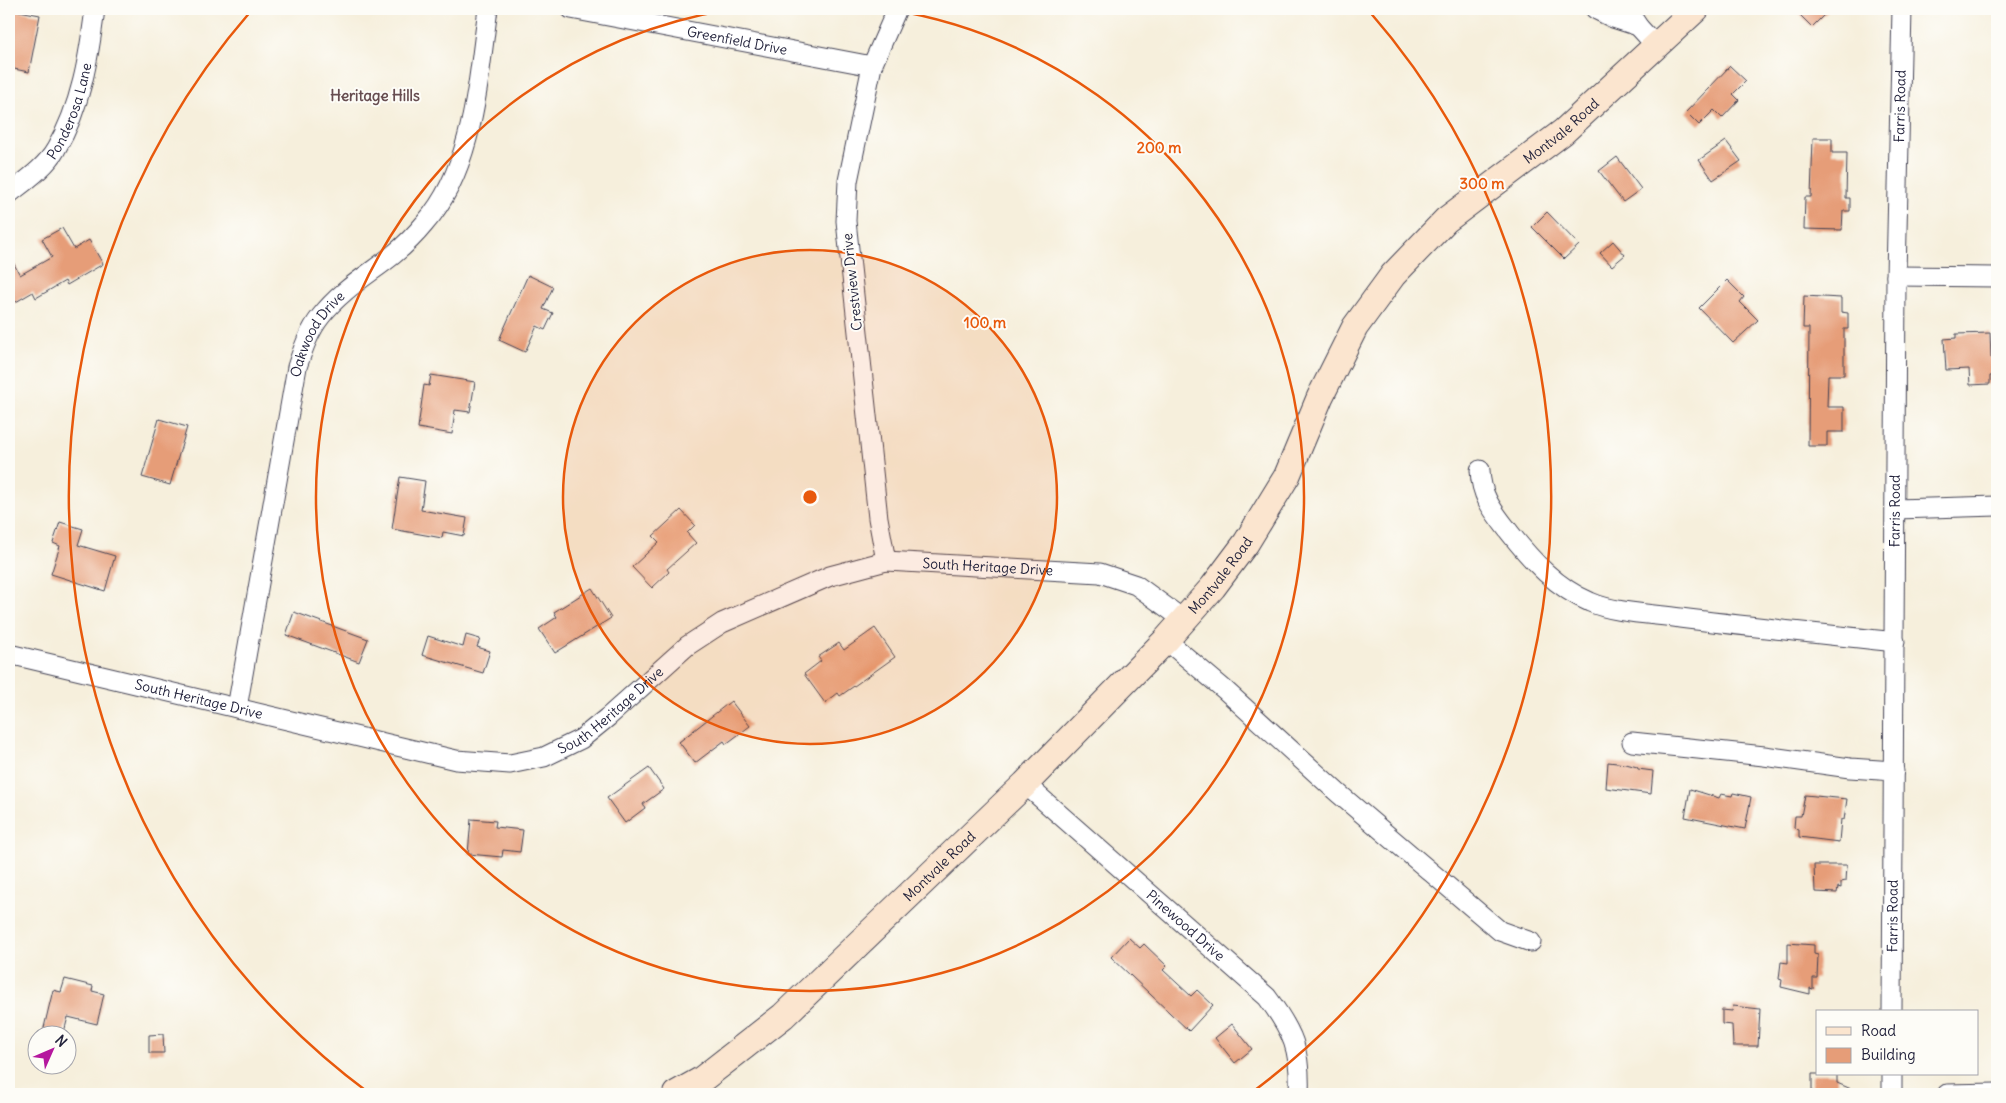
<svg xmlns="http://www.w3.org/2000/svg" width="2006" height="1103" viewBox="0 0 2006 1103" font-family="Delius,sans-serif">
  <rect width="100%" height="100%" fill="#fdfcf7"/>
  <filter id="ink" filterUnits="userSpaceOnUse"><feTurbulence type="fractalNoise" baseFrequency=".02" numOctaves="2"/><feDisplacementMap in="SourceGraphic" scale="10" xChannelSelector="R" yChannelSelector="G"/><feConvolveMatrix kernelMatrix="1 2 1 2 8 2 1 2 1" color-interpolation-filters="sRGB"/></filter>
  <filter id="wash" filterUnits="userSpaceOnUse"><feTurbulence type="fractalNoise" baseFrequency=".0096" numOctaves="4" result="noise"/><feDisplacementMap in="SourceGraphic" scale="20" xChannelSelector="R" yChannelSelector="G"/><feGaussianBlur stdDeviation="1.12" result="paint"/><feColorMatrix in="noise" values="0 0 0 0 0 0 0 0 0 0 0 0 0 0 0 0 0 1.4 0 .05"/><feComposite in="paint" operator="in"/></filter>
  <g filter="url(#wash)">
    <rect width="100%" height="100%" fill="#f6efdc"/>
    <g id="blocks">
      <g fill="#e69d78">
        <path d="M1794,9H1830L1812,27Z"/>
        <path d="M14,10L40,15L29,72L9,68V38Z"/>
        <path d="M1730,66L1746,81L1733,94L1739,100L1722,118L1714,110L1699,125L1686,112Z"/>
        <path d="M1813,138H1832V153H1847L1846,198H1850V211H1843L1842,230L1804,229L1805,197H1811Z"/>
        <path d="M1726,141L1741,161L1713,180L1699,160Z"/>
        <path d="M1617,157L1641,189L1623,202L1599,171Z"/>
        <path d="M1547,212L1579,245L1564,259L1532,227Z"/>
        <path d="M62,228L74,249L89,240L103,264L67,285L65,281L36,298L33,292L9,306V255L20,275L52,257L42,239Z"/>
        <path d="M1613,241L1625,255L1612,266L1600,253Z"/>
        <path d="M528,275L553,287L543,309L553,313L545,330L537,326L525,352L499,340Z"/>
        <path d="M1727,280L1744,297L1740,302L1758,320L1733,343L1699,308Z"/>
        <path d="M1804,296L1841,298V312L1848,313V329H1844V375H1828L1827,407H1844V432H1827V446H1808L1809,328H1803Z"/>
        <path d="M1990,333L1991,358H1997V375L1990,376V384L1970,385L1969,369L1946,370L1944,339L1956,338V334Z"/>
        <path d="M431,375L475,382L470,412L455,410L452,434L418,428L424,385L429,386Z"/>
        <path d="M159,419L187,427L170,485L142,477Z"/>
        <path d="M400,477L425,481L421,510L467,518L464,536L443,532L442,538L392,529Z"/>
        <path d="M681,510L695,525L687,533L696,543L667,569L669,572L652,588L632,567L659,542L653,536Z"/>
        <path d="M60,522L83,529L78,545L115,556L105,591L51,574L60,546L53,543Z"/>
        <path d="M592,588L611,618L555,653L539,629L557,617L554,612Z"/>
        <path d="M294,612L368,639L359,662L286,635Z"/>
        <path d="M875,628L895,657L840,696L838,693L825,703L804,674L821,661L818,657L839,643L844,650Z"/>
        <path d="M466,635L480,639L477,647L490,651L483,673L422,655L428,636L463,647Z"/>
        <path d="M731,701L750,726L726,744L724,741L695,763L679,742Z"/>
        <path d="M1608,762L1626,764L1637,767L1638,769L1653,771L1651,794L1606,788Z"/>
        <path d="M649,768L664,789L643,804L645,808L625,823L607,798Z"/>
        <path d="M1690,789L1719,798L1721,794L1732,796L1733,793L1751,797L1745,829L1685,817Z"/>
        <path d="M1805,795L1847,799L1844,820L1841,819L1839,842L1799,837V830L1794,828L1795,816H1801Z"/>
        <path d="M471,819L496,821L495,827L523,830L520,852L503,850L502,857L468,854Z"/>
        <path d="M1814,865H1847L1846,881L1841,882V888L1838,887L1837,893L1815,892Z"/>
        <path d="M1129,938L1140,948L1144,944L1167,966L1163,970L1191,996L1197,990L1213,1005L1189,1031L1111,957Z"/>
        <path d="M1788,943L1814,945V954L1818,955L1817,978H1813V989L1810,988V994L1781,987L1782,980L1779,979L1781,962L1788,963Z"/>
        <path d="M65,979L93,986L92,991L104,994L97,1024L68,1017L63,1036H42L53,990L61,992Z"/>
        <path d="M1733,1006L1760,1009L1758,1046H1733L1732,1025L1722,1024V1010L1732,1011Z"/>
        <path d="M1232,1024L1252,1049L1235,1063L1215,1038Z"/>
        <path d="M163,1034L164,1053H149V1035Z"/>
        <path d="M1812,1074H1837V1083L1863,1094H1812Z"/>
      </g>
    </g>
  </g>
  <g filter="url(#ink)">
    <use href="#blocks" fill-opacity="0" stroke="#424153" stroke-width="1"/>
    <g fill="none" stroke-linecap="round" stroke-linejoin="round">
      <g stroke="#424153" stroke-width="21">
        <g id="minor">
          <path id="s1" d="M571,9L872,66"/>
          <path d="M1595,9L1613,18L1638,26"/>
          <path d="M1627,9L1638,26L1657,47"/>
          <path id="s2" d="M9,194C24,182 47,166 56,149C81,107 89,56 95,9"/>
          <path d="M1896,276L1997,277"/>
          <path d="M1480,470C1481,498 1494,512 1510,533C1532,561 1557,588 1590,602C1614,613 1653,614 1680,618C1751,627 1823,634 1895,642"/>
          <path d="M1896,509L1997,506"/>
          <path d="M886,561L878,518L846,221L848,181L872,66L897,9"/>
          <path d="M1166,640L1225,690L1338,793L1500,931L1531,942"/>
          <path id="s3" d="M9,654L456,760L510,764L544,757L581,739L608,717L687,646L722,623L830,576L886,561L1100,573L1136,585L1184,620"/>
          <path id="s4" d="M237,708L297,367C303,349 309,331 321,316C341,290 368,275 393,255C404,246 416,234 425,223C474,168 478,79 488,9"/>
          <path d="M1632,742L1764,756L1850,768L1894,771"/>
          <path id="s5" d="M1025,784L1267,997C1293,1032 1301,1050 1299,1094"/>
          <path id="s6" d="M1892,1012L1896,276L1902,9"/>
          <path d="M1892,1094V1074"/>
          <path d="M1947,1094L1997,1093"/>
        </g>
      </g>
      <g stroke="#424153" stroke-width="28">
        <g id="secondary">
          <path id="s7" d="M676,1094L701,1080L783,1016L1025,784L1166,640L1213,587L1246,543L1287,476L1320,397L1355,327L1393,275L1446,220L1563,132L1696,9"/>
        </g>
      </g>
      <use href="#minor" stroke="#fff" stroke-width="19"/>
      <use href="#secondary" stroke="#fbe5cf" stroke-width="26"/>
    </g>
  </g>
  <circle cx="810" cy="497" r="247" fill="#e8590c" fill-opacity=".12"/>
  <g fill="none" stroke="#e8590c" stroke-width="2.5">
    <circle cx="810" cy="497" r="247"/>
    <path d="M887 9A494 494 0 1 1 733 9"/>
    <path d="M369 1093A741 741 0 0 1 251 11M1369 11A741 741 0 0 1 1251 1093"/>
  </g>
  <g text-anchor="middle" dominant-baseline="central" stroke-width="4" stroke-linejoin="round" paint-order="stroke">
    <g font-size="14" fill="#22223b" stroke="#fdfcf7">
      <text stroke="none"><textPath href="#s1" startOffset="169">Greenfield Drive</textPath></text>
      <text stroke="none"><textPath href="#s6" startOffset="906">Farris Road</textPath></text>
      <text stroke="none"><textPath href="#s2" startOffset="106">Ponderosa Lane</textPath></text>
      <text stroke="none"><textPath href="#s7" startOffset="1324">Montvale Road</textPath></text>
      <text transform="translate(852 282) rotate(-96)">Crestview Drive</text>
      <text stroke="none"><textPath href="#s4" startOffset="385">Oakwood Drive</textPath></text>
      <text stroke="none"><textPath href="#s6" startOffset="501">Farris Road</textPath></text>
      <text stroke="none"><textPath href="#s3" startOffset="1050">South Heritage Drive</textPath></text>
      <text stroke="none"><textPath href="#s7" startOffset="754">Montvale Road</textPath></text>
      <text stroke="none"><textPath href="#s3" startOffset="195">South Heritage Drive</textPath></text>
      <text stroke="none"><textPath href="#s3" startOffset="630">South Heritage Drive</textPath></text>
      <text stroke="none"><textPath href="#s7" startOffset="349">Montvale Road</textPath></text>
      <text stroke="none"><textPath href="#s6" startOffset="96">Farris Road</textPath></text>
      <text stroke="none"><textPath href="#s5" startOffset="214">Pinewood Drive</textPath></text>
    </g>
    <g font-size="15" font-weight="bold" fill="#674d50" stroke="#fdfcf7">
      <text x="375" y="95">Heritage Hills</text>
    </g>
  </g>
  <circle cx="810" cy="497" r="8" fill="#e8590c" stroke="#fdfcf7" stroke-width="2.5"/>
  <g font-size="15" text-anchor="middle" font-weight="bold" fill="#e8590c" stroke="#fdfcf7" stroke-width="4" stroke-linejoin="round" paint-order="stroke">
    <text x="1159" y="153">200 m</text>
    <text x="1482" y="189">300 m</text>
    <text x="985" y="328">100 m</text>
  </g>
  <rect width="2006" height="1103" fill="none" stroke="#fdfcf7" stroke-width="30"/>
  <rect x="1816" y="1010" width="162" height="65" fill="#fdfcf7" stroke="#a5a5ac"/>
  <rect x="1826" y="1027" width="25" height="8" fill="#fbe5cf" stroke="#a5a5ac"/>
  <text x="1861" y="1036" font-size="15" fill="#22223b">Road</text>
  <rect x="1826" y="1048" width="25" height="15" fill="#e69d78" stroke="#a5a5ac"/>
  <text x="1861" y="1060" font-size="15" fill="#22223b">Building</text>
  <g transform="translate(52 1050) rotate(45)"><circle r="24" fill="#fdfcf7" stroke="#a5a5ac"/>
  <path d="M0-4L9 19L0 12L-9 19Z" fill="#b5179e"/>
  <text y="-8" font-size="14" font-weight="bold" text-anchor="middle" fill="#22223b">N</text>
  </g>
</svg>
